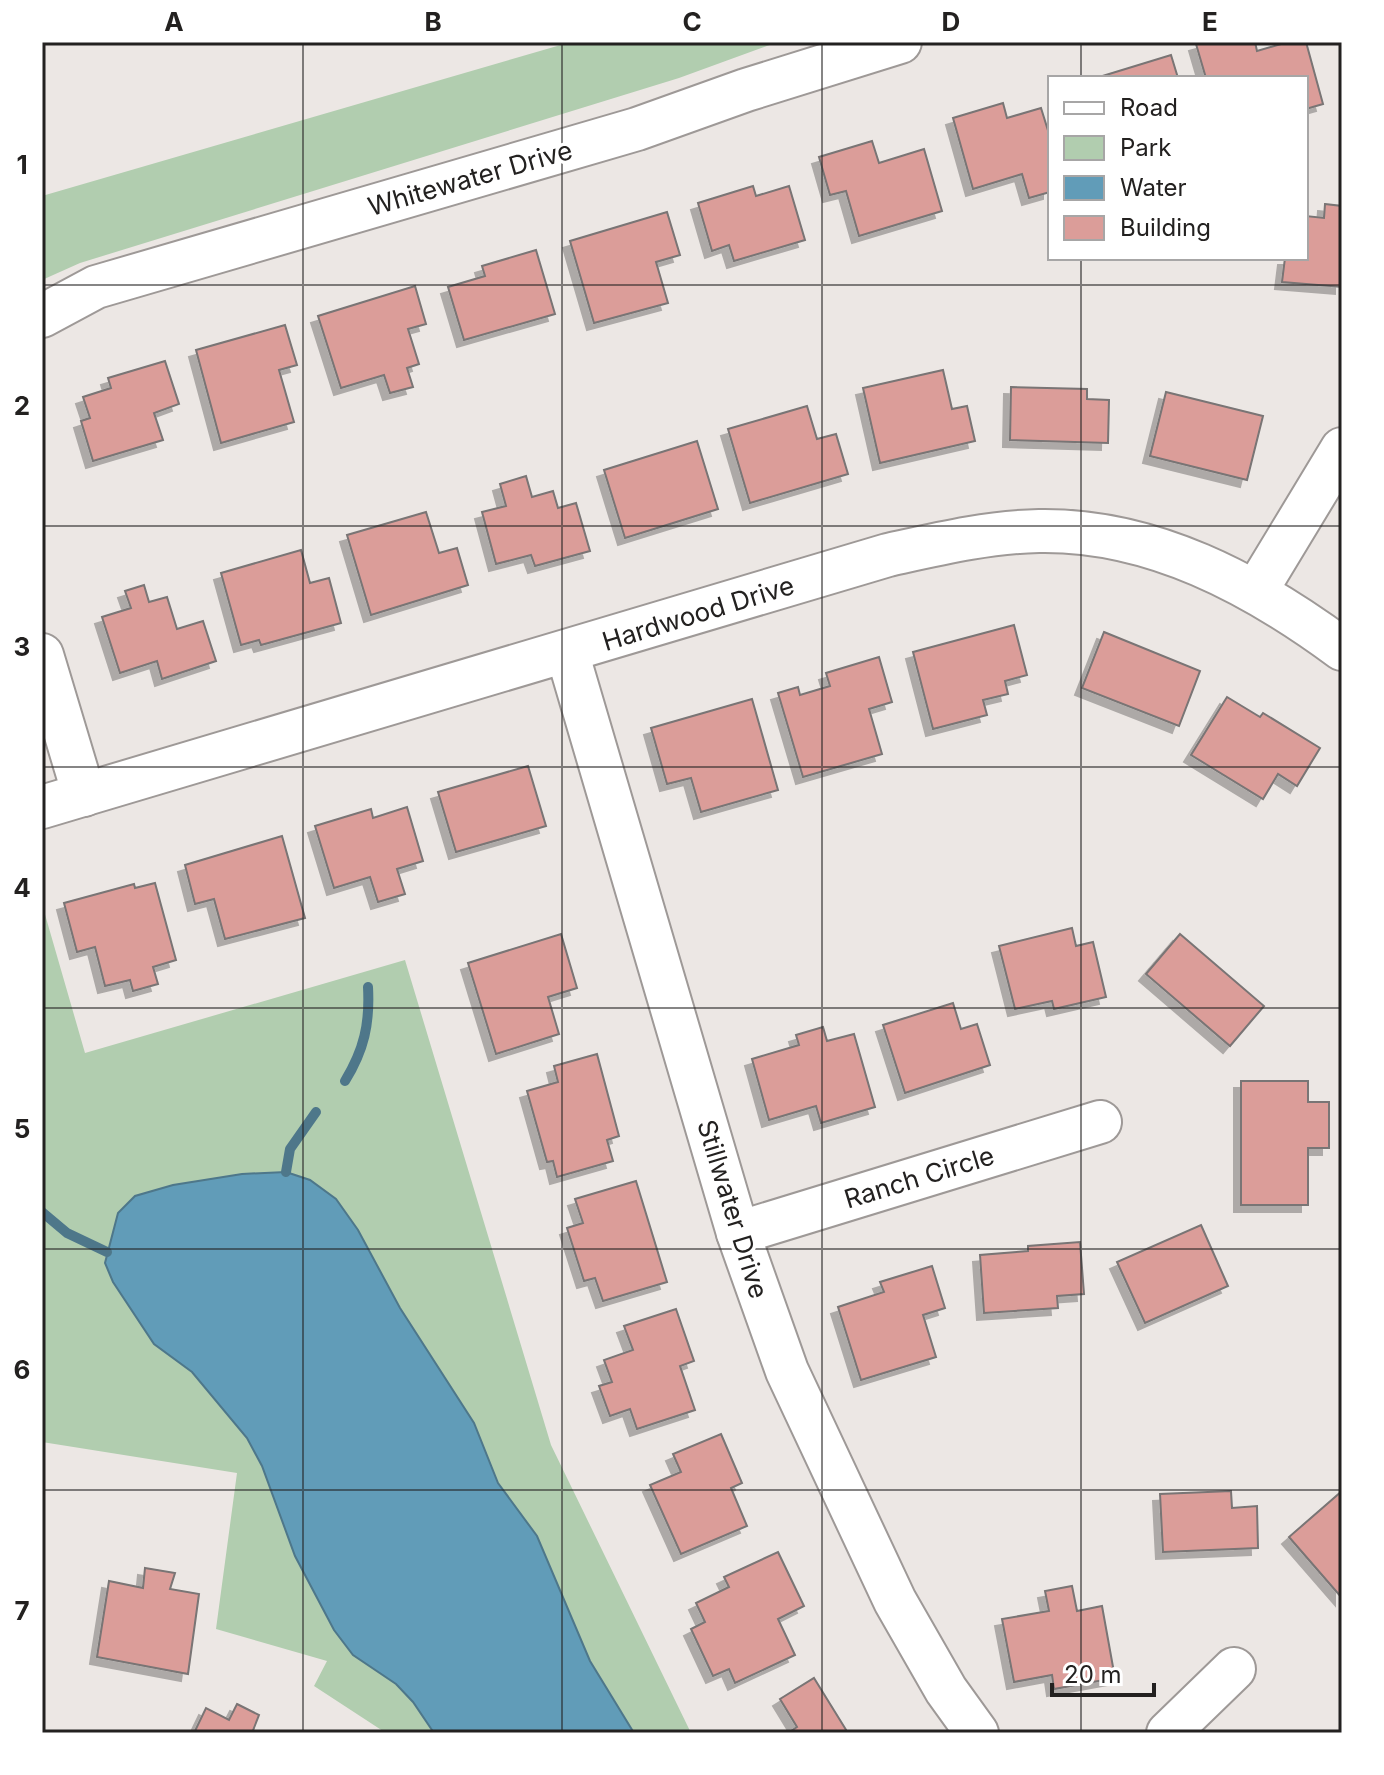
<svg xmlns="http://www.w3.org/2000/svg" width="1384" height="1775" viewBox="0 0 1384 1775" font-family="Inter,sans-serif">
  <defs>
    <filter id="shadow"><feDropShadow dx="-7" dy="7" stdDeviation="0" flood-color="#0004"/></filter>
  </defs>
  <rect width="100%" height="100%" fill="#ece7e4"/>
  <g fill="#b1cdaf">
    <path d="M571,42H778L679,78L80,263L42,280V196Z"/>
    <path d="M42,904L85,1053L405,960L551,1445L691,1733H386L314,1686L327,1661L216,1629L237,1473L42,1442Z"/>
  </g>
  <path fill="#619cb8" stroke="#4e778a" stroke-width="2" d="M286,1172L310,1180L336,1199L358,1230L400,1308L474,1423L498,1483L537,1536L590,1661L634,1733H434L413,1702L396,1684L353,1655L334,1630L295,1556L262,1466L247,1438L192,1372L154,1344L113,1282L105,1263L118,1213L135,1196L173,1185L242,1174Z"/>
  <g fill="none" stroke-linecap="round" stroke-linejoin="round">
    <g stroke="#4e778a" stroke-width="10">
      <path d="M345,1081C364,1050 370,1024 368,987"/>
      <path d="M286,1172L290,1149L316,1112"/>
      <path d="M42,1212L67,1233L107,1252"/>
    </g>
  </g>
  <g fill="#db9d99" stroke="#797474" stroke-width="2" filter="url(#shadow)">
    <path d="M1203,42H1255L1257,51L1288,42H1306L1323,104L1306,109V78H1206L1196,44Z"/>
    <path d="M1171,55L1178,78H1096Z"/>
    <path d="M1003,103L1007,118L1041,108L1050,137V192L1029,198L1022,174L973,189L953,118Z"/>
    <path d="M872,141L879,163L924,149L942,211L859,236L846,191L830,195L819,157Z"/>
    <path d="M753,186L756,196L789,186L805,240L734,261L729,245L712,251L698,203Z"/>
    <path d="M1325,204L1342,206V287L1282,282L1285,258H1306V216L1324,218Z"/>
    <path d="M667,212L680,255L656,262L668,303L594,323L570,241Z"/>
    <path d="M536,250L555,314L464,340L448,287L485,276L482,266Z"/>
    <path d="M415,286L426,324L408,329L419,364L407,368L413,387L390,393L384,375L341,388L318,316Z"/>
    <path d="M285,325L297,365L279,370L294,422L221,443L196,350Z"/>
    <path d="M165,361L179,404L154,413L163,440L93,461L81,421L90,418L83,397L111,388L108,378Z"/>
    <path d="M943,370L952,409L967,406L975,441L880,463L863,388Z"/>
    <path d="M1011,387L1087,389V399L1109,400L1108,443L1010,440Z"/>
    <path d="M1166,392L1263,416L1247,480L1150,456Z"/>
    <path d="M807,406L817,439L836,434L848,474L750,503L728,429Z"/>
    <path d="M697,441L718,509L625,538L604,470Z"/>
    <path d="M526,476L532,497L553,491L558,508L576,503L590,551L535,566L531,555L496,564L482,512L506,506L500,484Z"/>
    <path d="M426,512L439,553L457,548L468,585L371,615L347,535Z"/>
    <path d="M301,550L310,583L329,578L341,623L261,645L259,640L241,645L221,573Z"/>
    <path d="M144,585L149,602L167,597L177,629L203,621L216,661L162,679L157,661L120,673L102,617L131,608L125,591Z"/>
    <path d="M1014,625L1027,675L1005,681L1008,694L983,700L987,715L933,729L913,652Z"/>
    <path d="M1104,632L1200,671L1179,726L1082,688Z"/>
    <path d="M879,657L892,702L869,709L882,754L803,777L778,693L798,687L800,695L830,686L826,673Z"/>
    <path d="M1227,697L1260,717L1263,713L1320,748L1297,786L1278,774L1263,799L1191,755Z"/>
    <path d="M752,699L778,790L701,812L691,778L667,784L651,728Z"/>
    <path d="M528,766L546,826L456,852L438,792Z"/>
    <path d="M407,807L423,861L397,869L405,894L378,902L370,877L334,888L315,826L371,809L373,818Z"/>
    <path d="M282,836L305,918L225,939L214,899L195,904L185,865Z"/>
    <path d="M155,883L176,960L153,967L158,984L133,991L130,980L105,986L95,947L77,952L64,903L134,884L135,888Z"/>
    <path d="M1072,928L1076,946L1093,942L1106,997L1054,1009L1052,1001L1015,1009L999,946Z"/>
    <path d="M561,934L577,988L548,997L559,1034L496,1054L468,963Z"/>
    <path d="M1180,934L1264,1006L1230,1046L1146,974Z"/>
    <path d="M953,1003L961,1029L977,1024L990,1065L905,1093L883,1025Z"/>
    <path d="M823,1027L827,1041L854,1034L875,1107L821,1123L816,1106L769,1120L752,1059L799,1045L796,1035Z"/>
    <path d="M597,1054L619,1136L607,1140L613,1161L557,1177L553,1161L547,1162L527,1091L558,1082L554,1066Z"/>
    <path d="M1241,1081H1308V1102H1329V1148H1308V1205H1241Z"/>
    <path d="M636,1181L667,1282L603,1301L595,1278L584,1281L567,1228L583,1223L575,1199Z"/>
    <path d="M1201,1225L1228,1286L1145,1323L1117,1262Z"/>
    <path d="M1080,1242L1084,1294L1057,1296L1058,1308L984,1313L980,1255L1028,1251V1246Z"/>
    <path d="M932,1266L945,1308L923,1315L936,1357L861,1380L838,1307L884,1292L880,1282Z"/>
    <path d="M676,1309L694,1361L680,1366L695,1410L637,1429L630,1409L610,1416L599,1386L612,1382L604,1360L633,1350L624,1326Z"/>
    <path d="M721,1434L742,1483L731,1488L747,1526L681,1554L650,1485L681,1472L673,1454Z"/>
    <path d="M1231,1491L1232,1508L1257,1506L1258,1548L1163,1552L1160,1494Z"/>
    <path d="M1342,1491V1598L1289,1537Z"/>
    <path d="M778,1552L804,1606L778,1619L795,1655L735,1683L729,1669L713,1676L691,1629L705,1622L696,1603L729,1587L724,1577Z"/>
    <path d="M145,1568L175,1573L170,1589L199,1594L188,1674L97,1657L109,1581L143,1588Z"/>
    <path d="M1072,1586L1077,1611L1102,1606L1115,1678L1054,1689L1052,1675L1014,1682L1002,1619L1049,1611L1045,1591Z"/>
    <path d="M814,1678L848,1733H788L797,1727L780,1699Z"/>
    <path d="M237,1704L259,1715L252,1733H194L206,1708L229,1720Z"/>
  </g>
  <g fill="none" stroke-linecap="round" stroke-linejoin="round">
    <g stroke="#9e9997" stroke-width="46">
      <g id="street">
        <path d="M42,316L96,287L637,129L746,90L900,42"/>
        <path d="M1256,591L1342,449"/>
        <path d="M567,652L738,1233L787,1371L895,1601L946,1690L977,1733"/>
        <path d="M42,655L84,795"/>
        <path d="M42,807L888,555C938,544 988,532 1039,531C1152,529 1254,584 1342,649"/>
        <path d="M738,1233L1100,1122"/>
        <path d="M1168,1733L1234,1669"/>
      </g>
    </g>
    <use href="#street" stroke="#fff" stroke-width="42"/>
  </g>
  <path fill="none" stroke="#232120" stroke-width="2" stroke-opacity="0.55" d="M303,42V1733M562,42V1733M822,42V1733M1081,42V78M1081,258V1733M42,285H1342M42,526H1342M42,767H1342M42,1008H1342M42,1249H1342M42,1490H1342"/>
  <g text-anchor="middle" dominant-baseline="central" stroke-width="7" stroke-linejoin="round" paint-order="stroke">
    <g font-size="26" fill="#232120" stroke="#fff">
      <text transform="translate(470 178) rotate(-16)">Whitewater Drive</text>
      <text transform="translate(698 613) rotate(-17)">Hardwood Drive</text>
      <text transform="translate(919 1177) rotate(-17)">Ranch Circle</text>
      <text transform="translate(733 1209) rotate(73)">Stillwater Drive</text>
    </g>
  </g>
  <rect width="1384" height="1775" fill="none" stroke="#ffffff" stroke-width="88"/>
  <rect x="1048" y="76" width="260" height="184" fill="#ffffff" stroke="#a7a6a6" stroke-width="2"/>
  <rect x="1064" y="102" width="40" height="12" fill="#ffffff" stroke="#a7a6a6" stroke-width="2"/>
  <text x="1120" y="116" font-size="24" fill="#232120">Road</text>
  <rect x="1064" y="136" width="40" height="24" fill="#b1cdaf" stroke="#a7a6a6" stroke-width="2"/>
  <text x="1120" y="156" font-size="24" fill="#232120">Park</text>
  <rect x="1064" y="176" width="40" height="24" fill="#619cb8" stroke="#a7a6a6" stroke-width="2"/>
  <text x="1120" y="196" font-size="24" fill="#232120">Water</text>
  <rect x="1064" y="216" width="40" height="24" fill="#db9d99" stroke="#a7a6a6" stroke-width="2"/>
  <text x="1120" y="236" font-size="24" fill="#232120">Building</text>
  <path d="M1052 1683v12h102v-12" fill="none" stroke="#232120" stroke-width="4"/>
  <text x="1064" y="1683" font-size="24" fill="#232120" stroke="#ffffff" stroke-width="6" paint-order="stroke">20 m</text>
  <rect x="44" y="44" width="1296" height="1687" fill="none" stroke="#232120" stroke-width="3"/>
  <g font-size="26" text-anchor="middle" font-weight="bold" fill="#232120">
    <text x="174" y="31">A</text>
    <text x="433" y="31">B</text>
    <text x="692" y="31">C</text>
    <text x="951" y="31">D</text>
    <text x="1210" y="31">E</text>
    <text x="22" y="174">1</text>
    <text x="22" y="415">2</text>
    <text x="22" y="656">3</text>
    <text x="22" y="897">4</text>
    <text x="22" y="1138">5</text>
    <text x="22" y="1379">6</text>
    <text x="22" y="1620">7</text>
  </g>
</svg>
